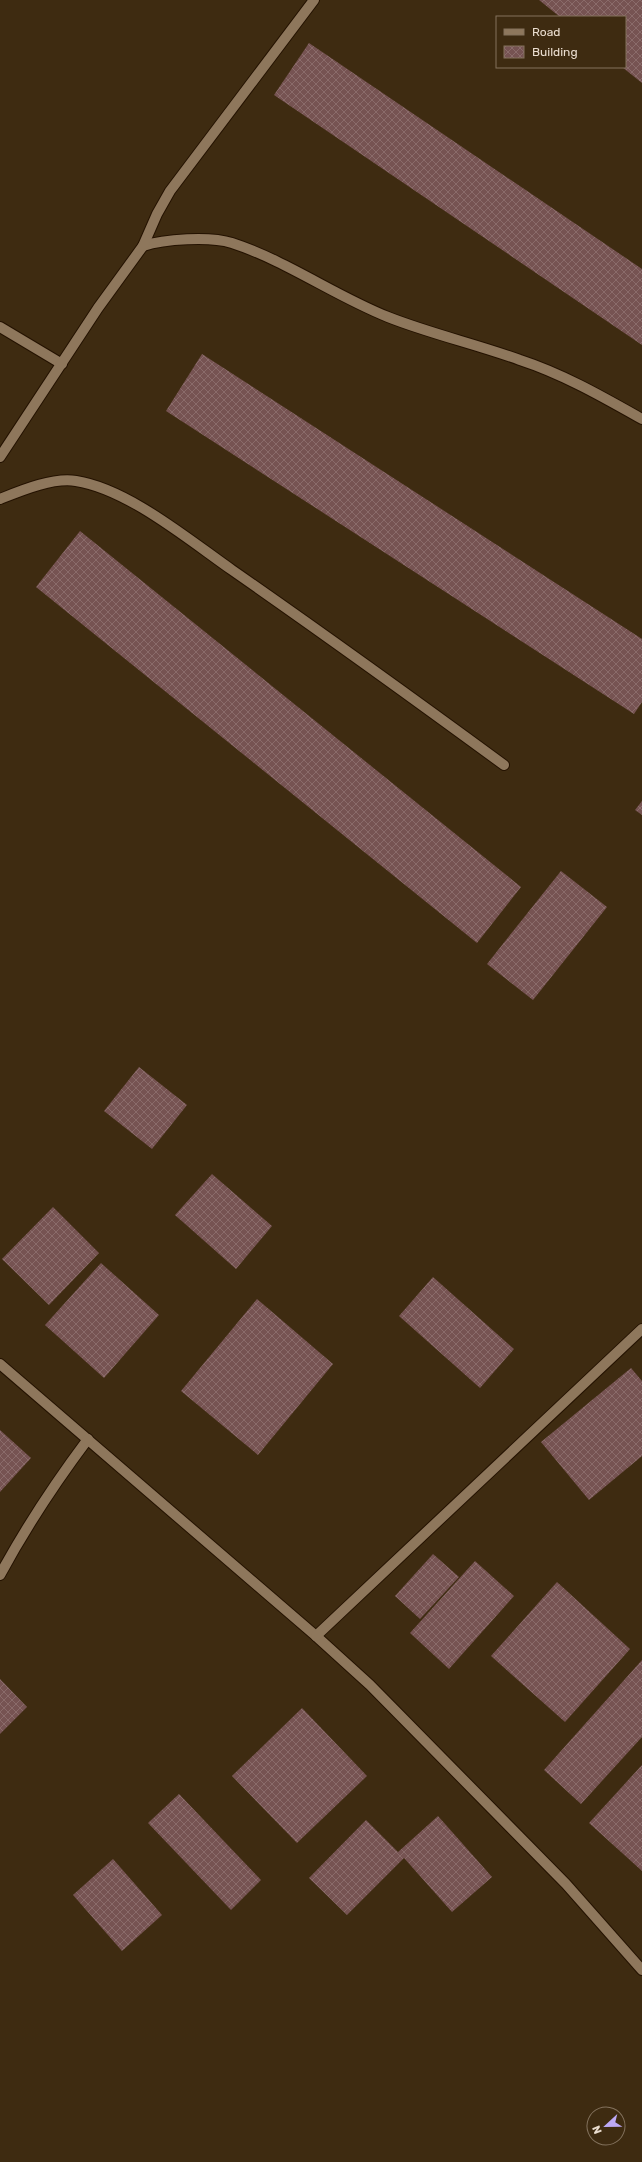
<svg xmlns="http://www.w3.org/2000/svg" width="642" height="2162" viewBox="0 0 642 2162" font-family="Rubik,sans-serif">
  <defs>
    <pattern id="building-cross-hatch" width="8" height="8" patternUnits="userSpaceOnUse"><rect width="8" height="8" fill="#765352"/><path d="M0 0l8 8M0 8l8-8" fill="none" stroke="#8a6b6a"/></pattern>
  </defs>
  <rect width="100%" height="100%" fill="#3e2b11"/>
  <g fill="url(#building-cross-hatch)">
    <path d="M539,0H642V83L622,67H625V17H560Z"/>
    <path d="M309,43L642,269V345L274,95Z"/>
    <path d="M202,354L642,639V702L634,714L166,411Z"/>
    <path d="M80,531L521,887L477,943L36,587Z"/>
    <path d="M642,801V815L635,810Z"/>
    <path d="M561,871L607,907L533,1000L487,964Z"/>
    <path d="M139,1067L187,1105L152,1149L104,1111Z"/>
    <path d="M212,1174L272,1226L236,1269L175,1215Z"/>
    <path d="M53,1207L99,1253L49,1305L2,1259Z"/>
    <path d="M101,1263L159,1315L104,1378L45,1325Z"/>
    <path d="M433,1277L514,1349L480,1388L399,1316Z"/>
    <path d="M257,1299L333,1364L258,1455L181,1391Z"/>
    <path d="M631,1368L642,1381V1456L589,1500L541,1442Z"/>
    <path d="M0,1430L31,1458L0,1492Z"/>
    <path d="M433,1554L459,1577L420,1619L395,1596Z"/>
    <path d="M475,1561L514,1596L449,1669L410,1633Z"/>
    <path d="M557,1582L630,1649L565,1722L491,1656Z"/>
    <path d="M642,1660V1737L581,1804L544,1770Z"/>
    <path d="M0,1679L27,1707L0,1734Z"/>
    <path d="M302,1708L367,1776L297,1843L232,1776Z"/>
    <path d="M642,1765V1871L589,1823Z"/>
    <path d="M179,1794L261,1880L231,1910L148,1823Z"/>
    <path d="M438,1816L492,1877L452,1912L404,1858L347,1915L309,1878L366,1820L398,1852Z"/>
    <path d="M113,1859L162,1915L122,1951L73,1895Z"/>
  </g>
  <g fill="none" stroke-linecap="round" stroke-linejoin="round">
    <g stroke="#241200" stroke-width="12">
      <g id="minor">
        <path d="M143,246C164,239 210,236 232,243C287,261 335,296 388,317C431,334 476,344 520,360C563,374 603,397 642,419"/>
        <path d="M0,327L62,364"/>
        <path d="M0,457L98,308L143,246L157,214L170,191L314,0"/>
        <path d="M0,499C20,491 53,477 76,481C128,489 189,540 232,570C324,634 414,699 504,765"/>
        <path d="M0,1364L316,1636L370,1685L566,1884L642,1970"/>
        <path d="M0,1575C26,1527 55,1483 88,1439"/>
        <path d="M316,1636L642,1329"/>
      </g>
    </g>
    <use href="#minor" stroke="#8e775c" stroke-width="10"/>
  </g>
  <rect x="496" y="16" width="130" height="52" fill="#3e2b11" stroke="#83725d"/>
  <rect x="504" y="29" width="20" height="6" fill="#8e775c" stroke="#83725d"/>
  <text x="532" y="36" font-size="12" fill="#eaddcf">Road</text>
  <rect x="504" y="46" width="20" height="12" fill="url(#building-cross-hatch)" stroke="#83725d"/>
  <text x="532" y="56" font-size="12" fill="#eaddcf">Building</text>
  <g transform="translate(606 2126) rotate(248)"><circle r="19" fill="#3e2b11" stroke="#83725d"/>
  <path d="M0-3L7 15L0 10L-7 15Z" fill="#bda9f5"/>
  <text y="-6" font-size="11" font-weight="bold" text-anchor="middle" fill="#eaddcf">N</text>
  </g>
</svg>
